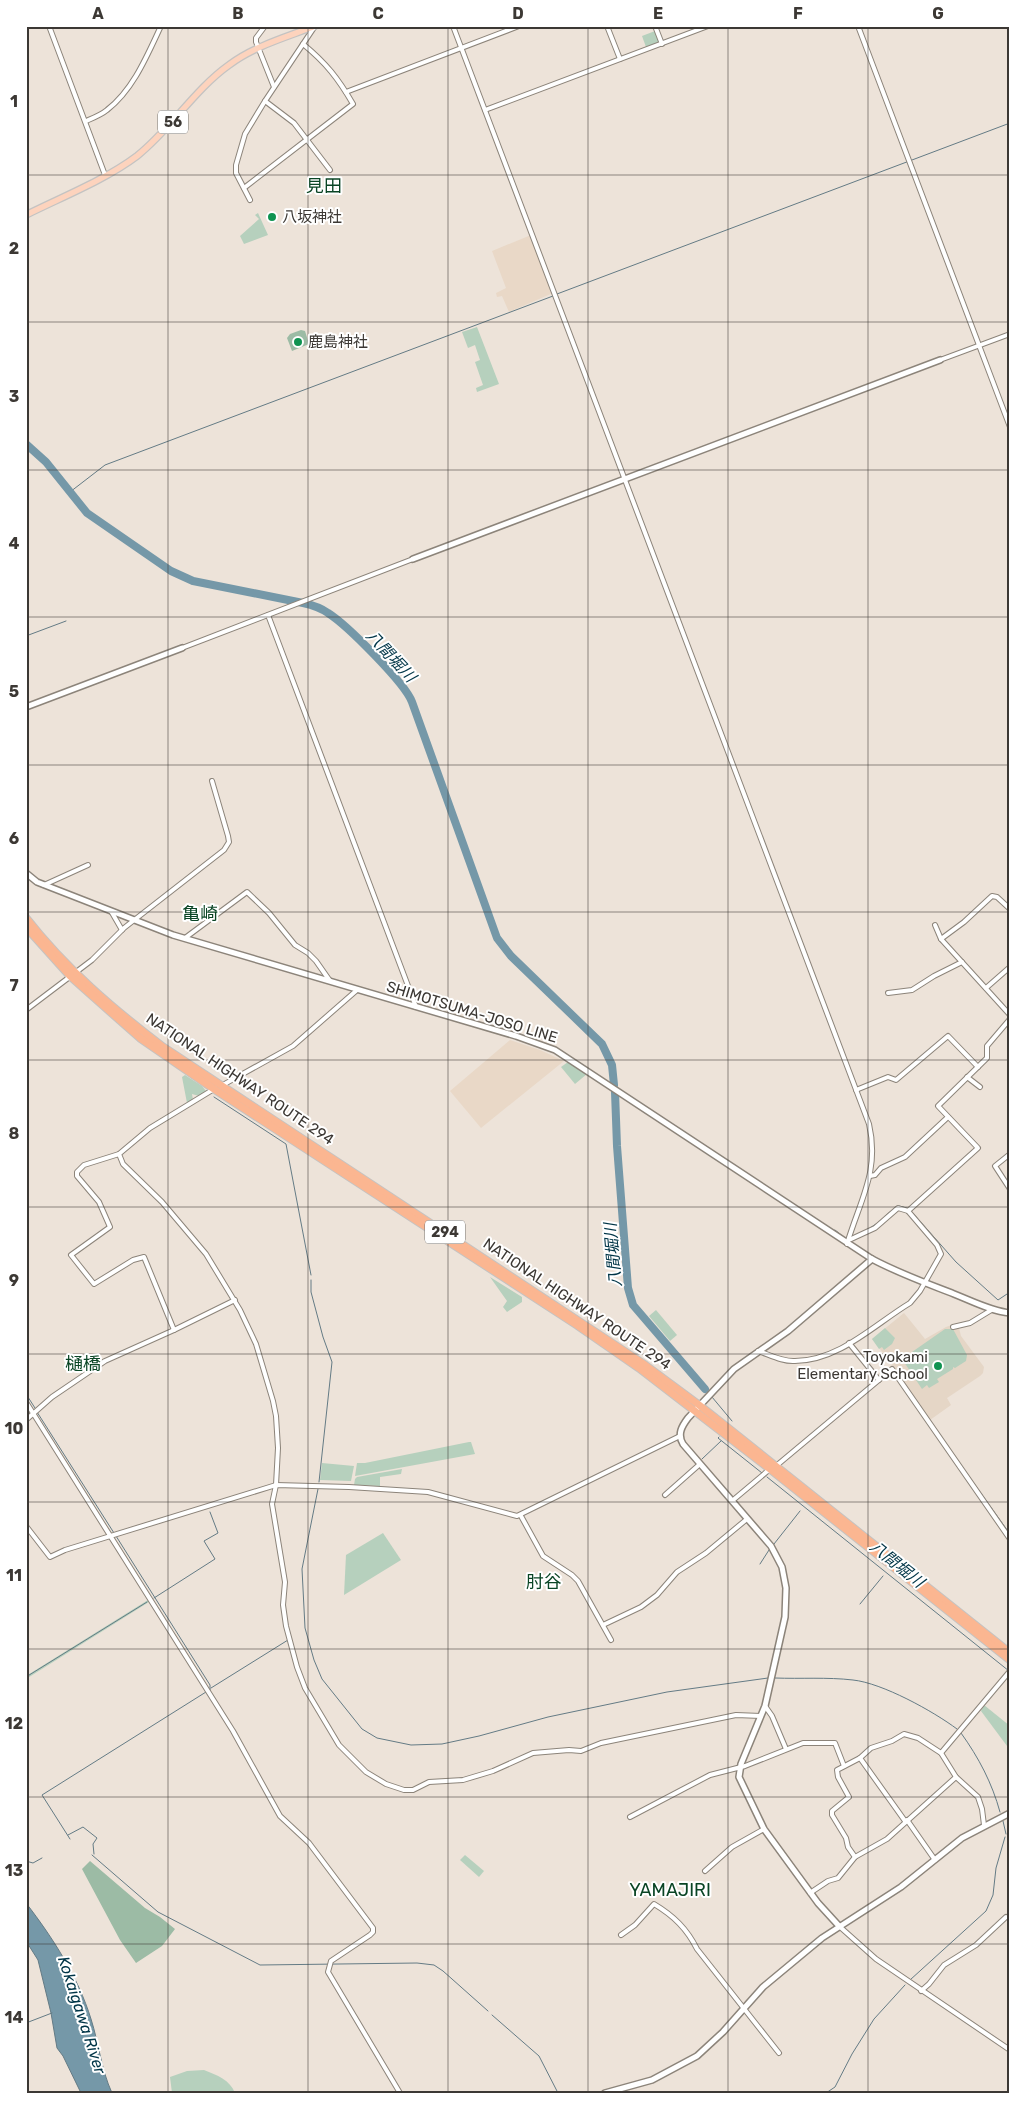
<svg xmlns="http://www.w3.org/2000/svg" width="1036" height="2119" viewBox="0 0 1036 2119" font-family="Rubik,'Noto Sans JP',sans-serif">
  <rect width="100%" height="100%" fill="#ede3d9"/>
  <g fill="#e9d8c7">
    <path d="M531,235L553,293L509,312L502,296L497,297L496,293L506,288L492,251Z"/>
    <path d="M510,1040L540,1050L564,1061L481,1128L450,1091Z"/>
  </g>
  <path fill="#e5d6c6" d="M904,1313L925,1339L946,1327L952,1325L954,1329L959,1328L961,1336L984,1367L983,1373L980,1376L947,1398L951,1405L930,1420L892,1364L872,1339Z"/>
  <g fill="#b6d0bd">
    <path d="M655,31L659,42L646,47L642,36Z"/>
    <path d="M258,213L268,235L244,244L240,236L259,219L255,215Z"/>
    <path d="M477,327L499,384L477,392L476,388L483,385L475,362L480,360L475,345L468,348L462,332Z"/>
    <path d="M568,1062L587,1074L575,1084L561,1067Z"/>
    <path d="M185,1075L202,1086L206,1091L199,1096L192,1094L193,1100L187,1103L182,1077Z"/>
    <path d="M490,1277L522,1297V1302L507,1312L503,1307L507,1301Z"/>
    <path d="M656,1310L677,1335L670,1341L649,1316Z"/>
    <path d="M885,1328L895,1338L892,1344L884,1350L882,1347L879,1349L872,1339Z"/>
    <path d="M945,1329H953L967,1355L966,1361L955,1368L953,1367V1369L937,1379L939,1382L929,1388L927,1385L922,1389L904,1362L914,1354L912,1352Z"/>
    <path d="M469,1442H471L475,1454L355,1476L357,1463H365Z"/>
    <path d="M322,1463L354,1466L351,1481L320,1480Z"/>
    <path d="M402,1469L401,1474L380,1477V1486L354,1485L355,1479L357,1477Z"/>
    <path d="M383,1533L401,1560L344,1595L346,1555Z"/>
    <path d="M148,1600L149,1602L26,1679V1676Z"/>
    <path d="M984,1705L1010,1726V1750L981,1711Z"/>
    <path d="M465,1855L484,1871L479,1877L460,1860Z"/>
    <path d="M204,2070C217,2075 230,2080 235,2093H172L170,2077L187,2071Z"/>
  </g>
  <g fill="#9cbba5">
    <path d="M301,330L305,331L309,344L292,351L287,338L290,334Z"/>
    <path d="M90,1861L145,1908L160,1917L175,1929L162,1946L136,1963L120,1940L82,1869Z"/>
  </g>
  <path fill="#7598a8" stroke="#647b85" d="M26,1903C53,1938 78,1977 91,2019C99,2044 101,2069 112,2093H81L63,2056L57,2048L51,2013L38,1960L26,1941Z"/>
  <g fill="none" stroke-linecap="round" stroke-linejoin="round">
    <g stroke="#647b85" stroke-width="1">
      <path d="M557,294L1010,123"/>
      <path d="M70,492L105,465L553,296"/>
      <path d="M26,636L66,621"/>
      <path d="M214,1097L286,1144L311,1275"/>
      <path d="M899,1206L907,1208"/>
      <path d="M911,1211L956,1262L998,1300L1007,1294"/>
      <path d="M885,1216L896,1207"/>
      <path d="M835,1230L845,1238"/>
      <path d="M867,1230L879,1222"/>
      <path d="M311,1280V1292L323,1337L332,1362L319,1482"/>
      <path d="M26,1394L35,1408"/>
      <path d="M712,1397L732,1421"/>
      <path d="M37,1412L114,1533"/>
      <path d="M719,1437L718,1438L762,1473"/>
      <path d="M955,1457L1010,1534"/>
      <path d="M702,1459L721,1441"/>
      <path d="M767,1477L1009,1671"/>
      <path d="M318,1489L302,1569L305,1628L314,1660L322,1679L362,1729L377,1738L411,1745L442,1744L479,1736L548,1717L667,1692L768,1678"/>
      <path d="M116,1536L210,1685V1690"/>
      <path d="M774,1544L800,1511"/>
      <path d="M760,1564L769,1550"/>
      <path d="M154,1598L215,1559L204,1541L218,1533L210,1512"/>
      <path d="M860,1604L883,1576"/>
      <path d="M26,1677L147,1602"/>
      <path d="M775,1678C801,1679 827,1677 853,1680C882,1683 933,1711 957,1729"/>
      <path d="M211,1688L288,1640"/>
      <path d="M961,1733C979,1758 992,1783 1000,1812"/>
      <path d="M1003,1821L1006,1834"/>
      <path d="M68,1835L83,1827L97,1838L93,1844L94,1854"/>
      <path d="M70,1839L42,1795L206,1692"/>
      <path d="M92,1855L158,1912L260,1965L417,1963L434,1965L443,1971L488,2011"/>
      <path d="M26,1861L33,1863L42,1858"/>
      <path d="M910,1980L986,1911L993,1895L996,1868L1005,1837"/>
      <path d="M492,2015L539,2056L558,2093"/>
      <path d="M26,2023L52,2013"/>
      <path d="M826,2093L835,2087L852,2054L874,2019L905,1985"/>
    </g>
    <g stroke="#7598a8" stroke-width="8">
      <path d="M26,444L46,462L87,513L171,571L193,581L303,603C312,605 321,608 328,613C347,625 405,683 412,702L497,938L511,956L602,1044L612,1065L614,1085"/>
      <path d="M615,1092L617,1146L628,1288L633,1305L705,1389"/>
    </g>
    <g stroke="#8c847a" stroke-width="6">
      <g id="street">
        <path d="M49,26L105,175"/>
        <path d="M265,26L256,38V42L274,87"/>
        <path d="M453,26L869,1124C880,1171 860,1200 847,1244"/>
        <path d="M607,26L620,59"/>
        <path d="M655,26L662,44"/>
        <path d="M858,26L1010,427"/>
        <path d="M346,92L519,26"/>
        <path d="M265,101L294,123L330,170"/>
        <path d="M485,110L708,26"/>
        <path d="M86,121C93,118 101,115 107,110C133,90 147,56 161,26"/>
        <path d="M244,188L353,104C338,78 326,63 303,44"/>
        <path d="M250,200L236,173V165L245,134L265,101L315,26"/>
        <path d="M940,360L1010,334"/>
        <path d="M268,615L416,1007"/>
        <path d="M182,648L413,559"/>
        <path d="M44,885L88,865"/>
        <path d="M111,911L122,930"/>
        <path d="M935,925L941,939L1010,1015"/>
        <path d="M185,938L247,892L269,913L295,945L308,953L316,961L330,981"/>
        <path d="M941,939L964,922L992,896L997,897L1010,909"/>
        <path d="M986,988L1010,967"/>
        <path d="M888,993L912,990L934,976L962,962"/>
        <path d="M26,1010L92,960L124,928L224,850L229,842L228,836L212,781"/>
        <path d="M967,1077L980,1087"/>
        <path d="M221,1086L293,1046L357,990"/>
        <path d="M214,1089L150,1128L119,1154L123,1164L162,1202L206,1254L240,1310L256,1344L273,1401L276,1416L278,1448L276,1485L272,1504L285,1582L283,1605L286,1626L297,1667L305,1688L339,1745L366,1772L386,1784L404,1790H413L429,1782L463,1780L493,1771L533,1753L569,1750L581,1751L601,1743L736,1715L761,1716"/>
        <path d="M856,1090L888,1077L896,1080L948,1036L978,1067"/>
        <path d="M119,1154L84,1165L77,1172V1176L99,1202L110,1227L71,1255L94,1284L133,1260L144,1257L174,1330"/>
        <path d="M1010,1154L995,1166L1010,1189"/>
        <path d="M870,1176L875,1175L881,1168L905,1157L948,1117"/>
        <path d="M908,1211L978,1148L938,1106L987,1058V1046L1010,1019"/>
        <path d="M953,1327L970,1323L993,1309"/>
        <path d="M849,1343L879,1380"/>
        <path d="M758,1351C770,1355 783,1362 795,1361C839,1361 875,1324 910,1303L920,1291L941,1254L937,1245L908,1211L898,1208L875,1228L849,1240"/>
        <path d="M26,1402L233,1731L280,1816L309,1843L373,1928V1932L370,1935L331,1961L328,1972L400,2093"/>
        <path d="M26,1420L52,1397L105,1361L174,1330L235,1300"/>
        <path d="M776,1466L892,1369L1010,1539"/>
        <path d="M665,1495L700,1464"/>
        <path d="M732,1501L770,1469"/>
        <path d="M521,1516L543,1556L572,1575L578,1581L611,1640"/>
        <path d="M26,1526L50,1557L65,1550L276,1485L349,1487L428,1492L517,1516L680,1436"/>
        <path d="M603,1625L641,1607L657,1595L677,1572L706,1553L747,1519"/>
        <path d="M765,1706L772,1716L786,1749"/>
        <path d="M941,1753L1010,1671"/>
        <path d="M860,1758L905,1821"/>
        <path d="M630,1817L710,1775L745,1766L803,1743H835L844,1766"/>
        <path d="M907,1820L935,1860"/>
        <path d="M855,1857L848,1847L846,1838L832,1815V1811L849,1797L838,1777L837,1770L860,1758L871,1748L892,1741L904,1734L918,1738L941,1753L956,1777L978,1797L982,1809L984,1825"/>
        <path d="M705,1871L732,1847L764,1829"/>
        <path d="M810,1893L828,1881L838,1878L855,1857L887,1839L956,1777"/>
        <path d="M839,1926L876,1959L1010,2050"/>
        <path d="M621,1935L635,1925L654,1904C674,1916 687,1929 697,1949L779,2053"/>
        <path d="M921,1991L929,1984L944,1965L976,1945L1006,1917"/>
      </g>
    </g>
    <g stroke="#8c847a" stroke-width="8">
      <g id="secondary">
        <path d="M413,559L940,360"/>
        <path d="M26,707L182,648"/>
        <path d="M26,873L37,882L173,935L516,1036L555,1050L872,1259C898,1273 926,1283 954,1294C972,1301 991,1311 1010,1313"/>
        <path d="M839,1926L818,1903L764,1829L739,1777L741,1764L765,1706L785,1617L786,1588L782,1567L771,1546L683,1444C677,1434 682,1426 688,1418L734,1369L788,1331L872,1259"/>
        <path d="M605,2093L652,2080L697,2056L723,2032L763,1987L822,1938L901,1887L962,1838L1010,1813"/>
      </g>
    </g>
    <g stroke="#c4c3c2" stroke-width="8">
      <path id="primary" d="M26,215C62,197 105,180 137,156C171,129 194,90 229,65C254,46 287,37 315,26"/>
    </g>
    <g stroke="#c4c3c2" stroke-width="9">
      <g id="highway">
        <path d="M26,918C65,968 113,1009 163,1047L645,1365L699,1405L1010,1653"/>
        <path d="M26,927L70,976L140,1038L214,1089L577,1325L639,1368L770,1469L1010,1660"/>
      </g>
    </g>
    <use href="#street" stroke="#fff" stroke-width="4"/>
    <use href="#secondary" stroke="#fff" stroke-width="5"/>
    <use href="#primary" stroke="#fdd3bd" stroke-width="5.5"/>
    <use href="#highway" stroke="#fbb691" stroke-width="7"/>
  </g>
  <path fill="none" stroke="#3c3834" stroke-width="1" stroke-opacity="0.55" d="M168,26V2093M308,26V2093M448,26V2093M588,26V2093M728,26V2093M868,26V2093M26,175H1010M26,322H1010M26,470H1010M26,617H1010M26,765H1010M26,912H1010M26,1060H1010M26,1207H1010M26,1354H1010M26,1502H1010M26,1649H1010M26,1797H1010M26,1944H1010"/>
  <g fill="#0f9351" stroke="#fff" stroke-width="2">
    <circle cx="272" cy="217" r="5"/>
    <circle cx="298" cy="342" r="5"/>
    <circle cx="938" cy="1366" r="5"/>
  </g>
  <g text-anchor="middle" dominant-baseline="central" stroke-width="4" stroke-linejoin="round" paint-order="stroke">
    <g fill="#fff" stroke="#767471" stroke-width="1">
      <rect x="158" y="110.5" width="30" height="23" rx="4"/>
      <rect x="425" y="1220.5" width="40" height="23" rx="4"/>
    </g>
    <g font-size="14" font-weight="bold" fill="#3c3834">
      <text x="173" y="122">56</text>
      <text x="445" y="1232">294</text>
    </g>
    <g font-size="15" fill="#3c3834" stroke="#fff" text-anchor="start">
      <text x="282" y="217">八坂神社</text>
      <text x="308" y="342">鹿島神社</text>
      <text x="928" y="1357" text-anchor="end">Toyokami<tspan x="928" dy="17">Elementary School</tspan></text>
    </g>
    <g font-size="15" fill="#3c3834" stroke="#fff">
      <text transform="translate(472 1012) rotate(17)">SHIMOTSUMA-JOSO LINE</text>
      <text transform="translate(240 1079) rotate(34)">NATIONAL HIGHWAY ROUTE 294</text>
      <text transform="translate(577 1304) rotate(34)">NATIONAL HIGHWAY ROUTE 294</text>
    </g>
    <g font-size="16" font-style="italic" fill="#003547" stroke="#fff">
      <text transform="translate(391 656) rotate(47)">八間堀川</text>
      <text transform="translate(613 1255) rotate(-95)">八間堀川</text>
      <text transform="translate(897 1564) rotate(39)">八間堀川</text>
      <text transform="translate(82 2015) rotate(72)">Kokaigawa River</text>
    </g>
    <g font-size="18" fill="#0a4525" stroke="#fff">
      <text x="324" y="186">見田</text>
      <text x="200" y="914">亀崎</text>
      <text x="83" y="1364">樋橋</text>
      <text x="544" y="1582">肘谷</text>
      <text x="670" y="1890">YAMAJIRI</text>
    </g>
  </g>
  <rect width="1036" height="2119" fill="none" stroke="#ffffff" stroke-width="55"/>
  <rect x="28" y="28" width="980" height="2064" fill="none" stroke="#3c3834" stroke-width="2"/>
  <g font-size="16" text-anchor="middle" font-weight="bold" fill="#3c3834">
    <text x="98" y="19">A</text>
    <text x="238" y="19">B</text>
    <text x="378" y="19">C</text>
    <text x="518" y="19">D</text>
    <text x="658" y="19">E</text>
    <text x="798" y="19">F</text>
    <text x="938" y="19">G</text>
    <text x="14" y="107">1</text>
    <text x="14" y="254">2</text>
    <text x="14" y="402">3</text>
    <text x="14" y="549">4</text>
    <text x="14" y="697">5</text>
    <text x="14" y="844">6</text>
    <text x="14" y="991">7</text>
    <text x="14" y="1139">8</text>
    <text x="14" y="1286">9</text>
    <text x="14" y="1434">10</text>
    <text x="14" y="1581">11</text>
    <text x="14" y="1729">12</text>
    <text x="14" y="1876">13</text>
    <text x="14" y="2023">14</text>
  </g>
</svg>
